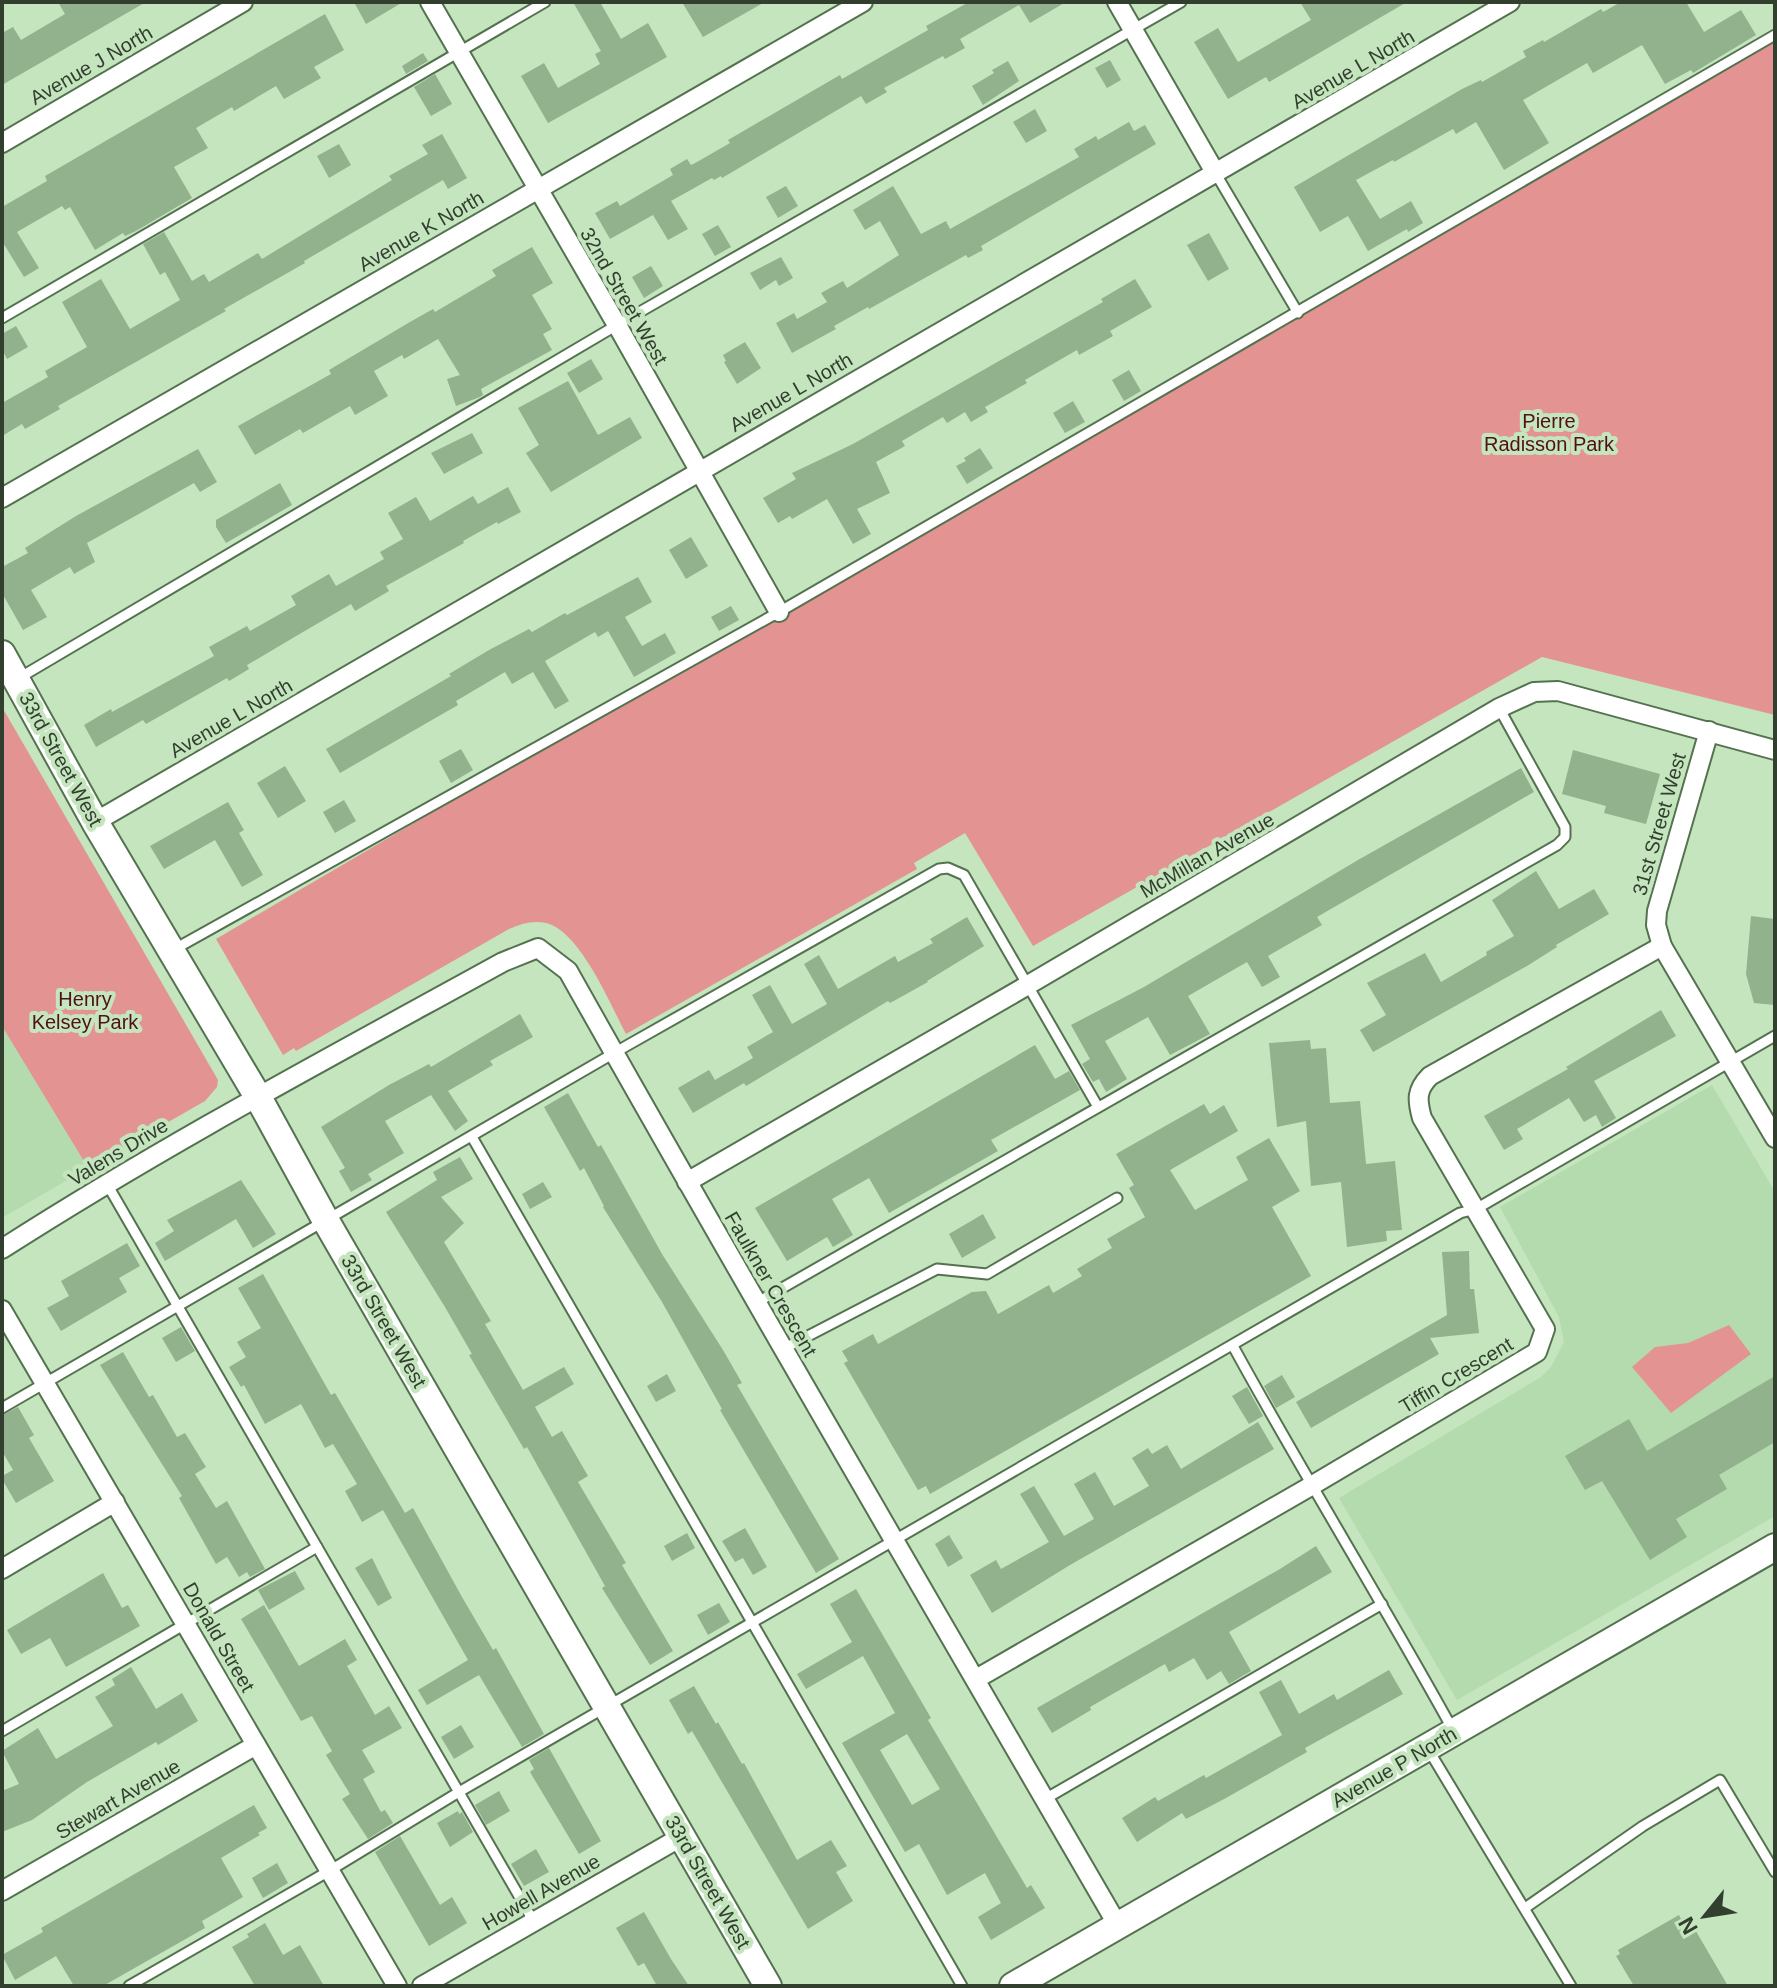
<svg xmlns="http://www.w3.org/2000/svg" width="1777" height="1988" viewBox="0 0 1777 1988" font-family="Helvetica,sans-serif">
  <rect width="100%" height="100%" fill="#c4e5be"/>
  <g fill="#b4dbae">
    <path d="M2,1026L88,1168L2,1218Z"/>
    <path d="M1712,1085L1775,1192V1516L1457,1700L1339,1498L1541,1377L1551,1367L1564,1342L1559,1317L1500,1207Z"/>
  </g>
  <g fill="#e39492">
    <path d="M1775,42V715L1542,657L1033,946L965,833L914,863L917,869L626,1034C610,1004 580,931 546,923C532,920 521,924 509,929L296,1051L294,1048L283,1055L216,939L1289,310L1294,318Z"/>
    <path d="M2,707L218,1080L217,1087L205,1101L88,1168L2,1026Z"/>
    <path d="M1729,1325L1751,1354L1671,1413L1632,1367L1655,1347L1688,1343Z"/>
  </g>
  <g fill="#91b28c" fill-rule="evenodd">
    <path d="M58,2H146L2,85V33L13,27L21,40L65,14Z"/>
    <path d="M354,2H403L366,24Z"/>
    <path d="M573,2H600L621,39L648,23L667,57L548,123L521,76L544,63L558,88L600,64L595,54L601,51Z"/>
    <path d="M682,2H765L703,37Z"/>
    <path d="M969,2H1066L1030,23L1019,5L960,39L965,48L945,59L943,56L884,88L887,92L866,104L861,96L722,178L721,176L714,180L712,178L671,201L688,229L668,240L653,215L610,239L595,213L617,201L620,206L673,175L670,169L687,159L691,165L697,162L730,143L728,140L840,75L842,79L928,30L926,26Z"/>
    <path d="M1300,2H1407L1269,82L1266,77L1228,99L1194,42L1218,28L1238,62L1311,20Z"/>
    <path d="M1621,2H1686L1704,32L1741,10L1756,35L1693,73L1691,70L1665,84L1642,45L1593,73L1587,63L1523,100L1549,143L1504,170L1476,122L1456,134L1453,129L1394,162L1393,160L1356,180L1380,219L1411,201L1423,223L1408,232L1407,229L1368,251L1348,216L1320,232L1294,187L1462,89L1481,80L1482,82L1526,57L1523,51L1543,40L1544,42L1601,9L1603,12Z"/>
    <path d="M325,14L344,50L314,67L321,78L284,99L276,86L234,111L232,107L196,128L208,148L174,167L192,198L136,231L125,236L123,233L95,250L70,207L65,210L62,206L17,232L39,268L24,277L2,241V207L47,181L45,176Z"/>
    <path d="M423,53L428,61L406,74L402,66Z"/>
    <path d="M1110,60L1121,80L1107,88L1095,68Z"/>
    <path d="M1008,61L1019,81L983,105L972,86L994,73L992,70Z"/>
    <path d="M435,74L452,104L431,116L414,87Z"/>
    <path d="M1035,109L1047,131L1026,143L1013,122Z"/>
    <path d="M1129,122L1134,131L1145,125L1156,144L981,246L983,250L968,258L966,255L869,309L868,307L834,326L836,329L792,353L776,323L794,313L797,319L827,302L821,293L843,281L847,288L899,255L880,221L865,230L853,210L893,186L921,234L946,221L950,229L1079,157L1074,149L1096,136L1098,140Z"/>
    <path d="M442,134L467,178L448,189L443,180L304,261L305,263L224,309L226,311L58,406L60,409L25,429L22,424L2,436V403L48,377L45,371L87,347L62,302L101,279L130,329L180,300L165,272L160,275L143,244L164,232L192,281L204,274L209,282L258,253L262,259L392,180L389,176L428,154L422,145Z"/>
    <path d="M339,144L351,165L329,178L317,156Z"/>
    <path d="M786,186L798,206L778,218L766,197Z"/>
    <path d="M718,225L731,247L715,256L702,234Z"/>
    <path d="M1209,233L1229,269L1208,281L1187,245Z"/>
    <path d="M532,247L553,283L532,295L552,329L543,334L552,350L481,389L483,395L480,397L456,406L447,379L460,375L438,339L404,359L402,355L374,371L388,396L355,415L350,406L303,433L300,429L255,455L238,426L331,374L329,370L410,322L433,309L435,312L496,276L492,270Z"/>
    <path d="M781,257L793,278L779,286L776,280L760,290L750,273Z"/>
    <path d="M651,266L663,286L644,298L632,277Z"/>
    <path d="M1135,279L1152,307L1110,331L1113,336L1079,355L1077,350L1025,380L1027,383L985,407L988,412L971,422L965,412L947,423L943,417L902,441L905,446L876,462L890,493L857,509L871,534L853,544L827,499L792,519L790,516L778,523L763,498L796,479L792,473L853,444L1103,302L1101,299Z"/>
    <path d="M16,326L28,347L7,359L2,349V334Z"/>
    <path d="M745,342L761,368L737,384L724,362L726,361L723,355Z"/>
    <path d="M591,359L603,379L579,393L567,373Z"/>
    <path d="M1129,370L1141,391L1124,401L1112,380Z"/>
    <path d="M568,381L598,435L630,417L642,438L551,492L526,453L539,445L518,408Z"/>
    <path d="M1073,401L1085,422L1065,433L1053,413Z"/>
    <path d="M472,433L483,453L444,474L431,453Z"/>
    <path d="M980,448L993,468L967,484L956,466L966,461L964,458Z"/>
    <path d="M198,449L217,482L200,492L194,483L87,543L95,562L74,574L70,567L31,590L47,617L23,630L2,593V567L28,553L25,548L76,516Z"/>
    <path d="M280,483L292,505L226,543L216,527V520Z"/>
    <path d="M508,487L521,512L498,524L497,522L463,541L464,543L386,586L389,591L355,611L351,604L303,632L247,665L249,669L229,681L227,678L146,724L143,720L96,747L84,725L111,709L112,712L214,656L209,647L247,626L250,631L296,605L291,596L329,574L336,586L384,559L380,552L403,539L388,513L416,497L430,521L473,496L478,504Z"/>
    <path d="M691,537L708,566L686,579L669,550Z"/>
    <path d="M638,577L652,602L625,617L642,646L665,633L676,653L634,677L608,631L598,637L595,632L545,661L569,701L555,709L533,672L512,684L505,672L456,701L458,705L340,773L326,749L451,676L449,674L489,650L529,629L532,632L565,613L567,615Z"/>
    <path d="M731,606L739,620L719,631L711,617Z"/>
    <path d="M461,749L473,770L451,783L439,761Z"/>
    <path d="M1573,750L1660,774L1646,824L1604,813L1606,806L1562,794Z"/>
    <path d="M285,766L306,801L278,818L257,783Z"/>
    <path d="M1521,768L1534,792L1317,917L1322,925L1268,956L1280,977L1262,987L1247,962L1188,996L1210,1034L1170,1055L1148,1017L1105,1041L1127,1079L1106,1092L1099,1079L1093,1082L1082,1064L1090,1059L1071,1025L1144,987L1358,860Z"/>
    <path d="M344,800L356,821L335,833L323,812Z"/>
    <path d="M228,802L244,830L239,833L263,875L242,887L215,840L164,869L150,846Z"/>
    <path d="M1536,871L1559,909L1594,889L1609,914L1556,945L1557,947L1527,966L1373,1052L1360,1030L1386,1015L1367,983L1425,953L1441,982L1487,955L1486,952L1514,936L1492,900Z"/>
    <path d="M1751,916L1775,919V1005L1754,1003L1746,974Z"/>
    <path d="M967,917L984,946L927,981L928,982L890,1003L888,1001L746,1086L744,1083L693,1113L678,1088L709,1070L715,1080L753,1058L747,1047L773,1032L752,995L770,985L792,1024L827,1004L804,964L819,955L838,989L895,956L898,962L933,943L930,939Z"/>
    <path d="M1661,1010L1676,1036L1594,1081L1616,1118L1602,1127L1596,1115L1584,1122L1569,1098L1517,1129L1523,1139L1504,1150L1484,1116L1568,1069L1566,1067Z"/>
    <path d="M520,1014L533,1037L490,1061L493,1065L448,1091L468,1121L455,1131L431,1095L385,1121L404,1153L368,1174L372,1180L351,1192L339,1171L345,1168L321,1127L389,1085L429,1064L431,1067Z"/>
    <path d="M1310,1040L1311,1049L1326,1048L1330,1103L1360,1101L1366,1164L1395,1161L1402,1230L1386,1231L1387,1241L1347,1247L1341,1182L1311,1186L1306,1121L1277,1127L1269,1043Z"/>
    <path d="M1035,1045L1055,1079L1069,1071L1080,1090L991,1140L998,1151L889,1213L869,1178L832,1199L853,1235L833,1247L827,1237L787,1261L755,1208Z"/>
    <path d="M568,1093L598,1147L601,1145L662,1254L723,1350L742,1383L737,1385L839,1559L816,1573L720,1410L722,1409L662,1302L603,1207L604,1206L584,1168L580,1171L544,1107Z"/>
    <path d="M1204,1104L1210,1114L1224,1105L1238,1131L1170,1170L1195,1210L1248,1180L1236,1157L1269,1138L1300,1191L1272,1207L1311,1276L930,1494L926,1486L918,1490L844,1363L848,1361L842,1351L873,1334L878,1344L972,1292L986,1291L998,1314L1049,1285L1053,1293L1082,1276L1077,1269L1112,1248L1107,1239L1145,1217L1129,1188L1134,1185L1116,1154Z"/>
    <path d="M460,1157L473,1179L441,1197L464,1223L444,1242L491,1321L485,1324L523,1390L564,1367L574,1384L535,1407L552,1437L562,1431L588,1476L578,1482L626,1563L622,1565L673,1651L650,1665L602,1588L605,1586L527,1447L524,1449L469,1355L472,1354L445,1307L386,1212L437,1180L433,1172Z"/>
    <path d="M241,1180L276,1234L253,1248L236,1219L165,1261L155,1243L174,1231L167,1220Z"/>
    <path d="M543,1182L552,1197L530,1209L522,1194Z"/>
    <path d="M983,1214L996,1238L962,1258L949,1234Z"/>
    <path d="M127,1243L140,1266L119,1278L127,1292L61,1331L47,1308L69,1296L61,1281Z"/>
    <path d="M1469,1251L1470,1289H1474L1479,1333L1430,1338L1439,1354L1311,1428L1296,1402L1447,1315L1442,1252Z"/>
    <path d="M263,1274L331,1395L335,1393L405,1513L413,1508L462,1597L493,1650L496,1648L544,1734L522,1747L479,1675L427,1705L418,1690L468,1660L383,1510L362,1522L345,1491L357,1484L333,1444L325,1448L301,1404L265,1424L244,1385L241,1387L229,1367L246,1357L237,1342L261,1328L238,1288Z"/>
    <path d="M181,1327L195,1351L176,1362L162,1338Z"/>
    <path d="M123,1352L149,1397L153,1395L177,1437L185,1433L206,1467L195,1474L216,1508L227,1501L265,1569L250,1577L247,1572L239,1577L227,1557L216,1564L179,1498L182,1496L100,1365Z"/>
    <path d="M667,1374L676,1391L656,1402L647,1386Z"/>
    <path d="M1282,1375L1295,1397L1276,1408L1264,1386Z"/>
    <path d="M1775,1376V1442L1719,1475L1727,1489L1676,1519L1687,1537L1650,1560L1602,1481L1585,1490L1565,1456L1629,1419L1647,1451Z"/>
    <path d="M1247,1387L1263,1416L1249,1424L1232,1396Z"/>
    <path d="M18,1407L34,1435L29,1438L54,1481L16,1503L2,1479V1476L13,1470L2,1451V1415Z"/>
    <path d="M1258,1422L1274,1449L1070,1565L992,1613L970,1575L996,1560L1001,1569L1049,1542L1020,1494L1034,1486L1064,1536L1094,1519L1074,1484L1095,1472L1114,1506L1149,1486L1132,1458L1148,1448L1152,1454L1167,1445L1181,1469Z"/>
    <path d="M745,1528L767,1567L753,1575L743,1558L735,1562L722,1541Z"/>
    <path d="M687,1533L695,1548L672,1561L664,1546Z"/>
    <path d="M949,1535L963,1558L948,1567L935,1544Z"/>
    <path d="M1316,1546L1332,1572L1229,1632L1251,1671L1229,1684L1221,1671L1207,1680L1194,1658L1169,1672L1165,1664L1090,1707L1091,1710L1052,1733L1037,1708L1280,1569Z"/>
    <path d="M372,1558L392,1598L378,1606L355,1568Z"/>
    <path d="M295,1571L305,1589L269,1610L258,1590Z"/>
    <path d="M103,1573L122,1608L128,1605L140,1626L66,1667L50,1638L21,1654L7,1630Z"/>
    <path d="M856,1589L931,1718L928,1720L1027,1888L1031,1885L1045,1908L991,1940L978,1917L1001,1903L985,1873L947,1895L919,1844L905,1852L842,1743L895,1713L863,1656L806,1689L797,1674L852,1642L830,1604ZM907,1734L940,1789L912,1805L880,1750Z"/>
    <path d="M719,1603L730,1622L708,1635L697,1615Z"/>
    <path d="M264,1605L299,1666L345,1639L357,1660L347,1666L375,1715L389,1706L402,1728L362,1750L375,1772L363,1779L381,1812L385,1810L393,1823L368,1839L342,1799L350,1794L326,1755L332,1751L312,1716L301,1721L241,1619Z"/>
    <path d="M131,1667L156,1709L182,1693L198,1721L158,1745L156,1742L87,1782L32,1820L2,1832V1791L19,1784L2,1751L38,1728L56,1759L113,1726L95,1697L115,1685L112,1679Z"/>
    <path d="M1389,1670L1403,1694L1305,1748L1307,1752L1226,1798L1186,1819L1182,1813L1137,1842L1122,1818L1155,1797L1158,1801L1204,1775L1206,1778L1282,1735L1259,1692L1281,1680L1299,1714L1334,1694L1337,1700Z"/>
    <path d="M694,1686L716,1724L718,1722L742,1764L744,1763L797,1860L831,1840L847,1866L836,1872L853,1901L808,1929L692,1731L688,1734L669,1700Z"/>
    <path d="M461,1725L474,1747L454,1759L441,1737Z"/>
    <path d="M549,1748L601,1841L579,1854L530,1772L534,1769L529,1760Z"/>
    <path d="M499,1791L510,1811L486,1825L475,1805Z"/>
    <path d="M254,1805L267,1828L258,1833L260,1835L221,1858L243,1897L202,1921L205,1928L103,1986H74L56,1956L15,1980L2,1955L43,1932L41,1928Z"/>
    <path d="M458,1811L459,1814L462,1812L473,1832L450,1847L437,1823Z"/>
    <path d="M400,1836L440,1905L452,1897L467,1923L429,1946L375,1852Z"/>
    <path d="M536,1849L549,1872L524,1886L511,1864Z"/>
    <path d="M277,1863L288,1883L263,1898L252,1878Z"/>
    <path d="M644,1912L671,1959L689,1986H657L644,1963L638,1966L616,1928Z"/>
    <path d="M1679,1915L1681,1919L1684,1917L1688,1922L1690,1921L1728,1986H1634L1616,1956L1620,1954L1618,1950Z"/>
    <path d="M265,1923L283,1955L300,1945L324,1986H255L232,1947L249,1937L247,1934Z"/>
  </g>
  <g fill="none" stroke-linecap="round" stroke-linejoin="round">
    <g stroke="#54724f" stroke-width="13">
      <g id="lane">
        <path d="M1216,174L1298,313"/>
        <path d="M2,318L545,2"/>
        <path d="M19,678L617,325L1181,2"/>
        <path d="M173,950L779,612L1775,35"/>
        <path d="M472,1137L962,1986"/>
        <path d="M107,1184L534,1922"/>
        <path d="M756,1303L1557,845L1565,837V827L1499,708"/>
        <path d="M1233,1346C1304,1476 1382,1601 1453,1730"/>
        <path d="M783,1349L937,1269L987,1274L1117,1198"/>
        <path d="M2,1408L628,1045L939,869L948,868L964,875L1098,1107"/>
        <path d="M2,1731L317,1547"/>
        <path d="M1428,1749L1571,1986"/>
        <path d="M1045,1799L1382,1604"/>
        <path d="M1525,1908L1643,1826L1720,1780L1775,1872"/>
        <path d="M129,1986L329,1871L459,1792L1460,1213L1476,1209L1775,1036"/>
      </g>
    </g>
    <g stroke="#54724f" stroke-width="22">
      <g id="street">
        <path d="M430,2L617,325L779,612"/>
        <path d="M1117,2L1216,174"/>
        <path d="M2,143L243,2"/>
        <path d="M2,498L863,2"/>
        <path d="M1709,731L1657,911L1656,925L1662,946L1775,1138"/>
        <path d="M95,822L1510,2"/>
        <path d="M687,1182L1028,985L1499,708L1534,692L1558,691L1775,750"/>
        <path d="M2,1249C164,1145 334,1055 503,962L538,948L568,971C748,1291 933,1607 1117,1924"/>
        <path d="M2,1310L397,1986"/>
        <path d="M2,1569L115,1502"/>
        <path d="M976,1679L1311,1486L1537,1352L1545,1329L1422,1118C1417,1100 1416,1090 1430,1076L1662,946"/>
        <path d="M2,1891L256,1745"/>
        <path d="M422,1986L681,1837"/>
      </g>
    </g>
    <g stroke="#54724f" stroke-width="30">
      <g id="secondary">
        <path d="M2,654L95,822L258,1097L326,1221L768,1986"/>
        <path d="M1013,1986L1775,1547"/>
      </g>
    </g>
    <use href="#lane" stroke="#fff" stroke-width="9"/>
    <use href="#street" stroke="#fff" stroke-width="18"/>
    <use href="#secondary" stroke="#fff" stroke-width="26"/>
  </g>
  <g text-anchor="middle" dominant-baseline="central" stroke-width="8" stroke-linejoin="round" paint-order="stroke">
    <g font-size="20" fill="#323f2f" stroke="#c4e5be">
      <text transform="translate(91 65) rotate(-30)">Avenue J North</text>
      <text transform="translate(1353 69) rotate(-30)">Avenue L North</text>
      <text transform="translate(421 231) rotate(-30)">Avenue K North</text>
      <text transform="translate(624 296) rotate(60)">32nd Street West</text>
      <text transform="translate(791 392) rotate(-30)">Avenue L North</text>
      <text transform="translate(231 718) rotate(-30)">Avenue L North</text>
      <text transform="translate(61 759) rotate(61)">33rd Street West</text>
      <text transform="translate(1659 824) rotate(-74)">31st Street West</text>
      <text transform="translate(1207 855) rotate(-30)">McMillan Avenue</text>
      <text transform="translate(118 1152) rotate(-31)">Valens Drive</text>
      <text transform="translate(771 1284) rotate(60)">Faulkner Crescent</text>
      <text transform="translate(384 1321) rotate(60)">33rd Street West</text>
      <text transform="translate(1456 1375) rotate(-31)">Tiffin Crescent</text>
      <text transform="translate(219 1637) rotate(60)">Donald Street</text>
      <text transform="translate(1394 1767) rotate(-30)">Avenue P North</text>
      <text transform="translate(118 1799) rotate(-30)">Stewart Avenue</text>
      <text transform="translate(708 1882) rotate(60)">33rd Street West</text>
      <text transform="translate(541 1892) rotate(-30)">Howell Avenue</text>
    </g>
    <g font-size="20" fill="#501015" stroke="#c4e5be">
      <text x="1549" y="421">Pierre<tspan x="1549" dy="23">Radisson Park</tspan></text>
      <text x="85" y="999">Henry<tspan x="85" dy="23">Kelsey Park</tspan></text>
    </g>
  </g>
  <rect width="1777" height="1988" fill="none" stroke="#323f2f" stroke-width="8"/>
  <g transform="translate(1705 1916) rotate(240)" stroke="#c4e5be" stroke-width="6" paint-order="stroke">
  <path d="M0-6L14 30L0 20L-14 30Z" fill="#323f2f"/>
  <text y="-12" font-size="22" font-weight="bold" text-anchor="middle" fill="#323f2f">N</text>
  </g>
</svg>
